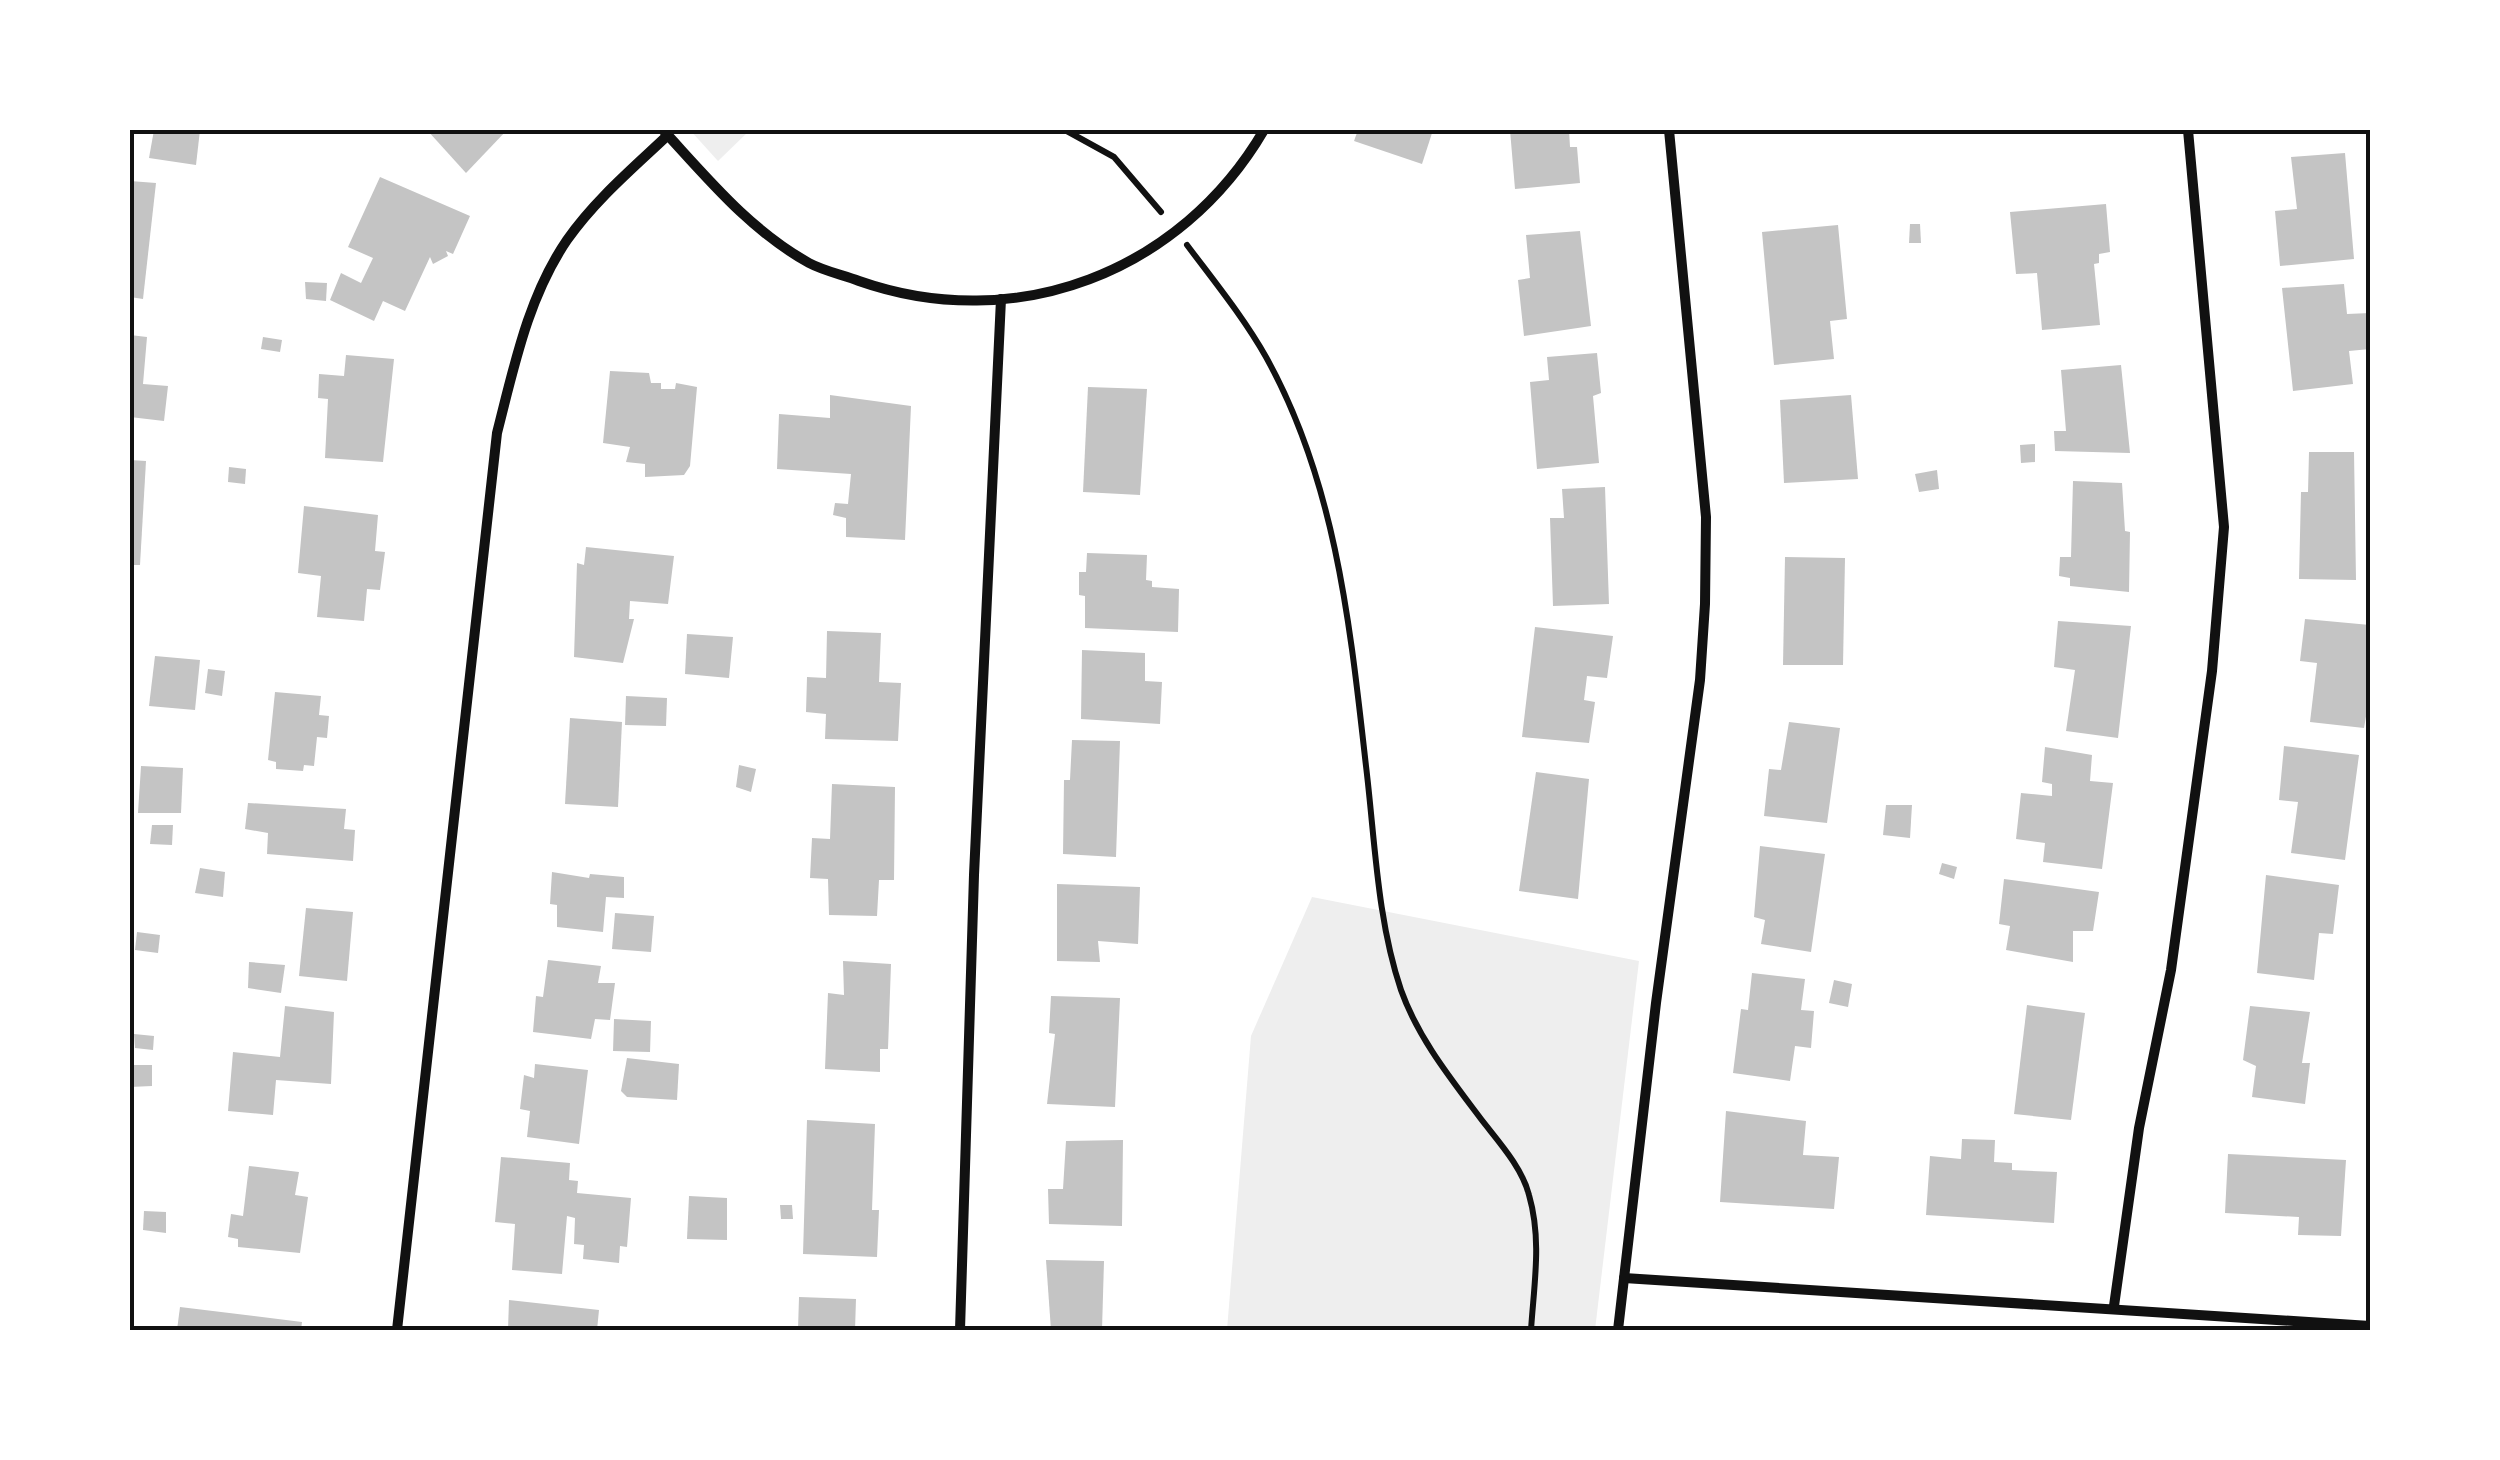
<svg xmlns="http://www.w3.org/2000/svg" width="2500" height="1460" viewBox="0 0 2500 1460" font-family="'Public Sans',sans-serif">
  <rect width="100%" height="100%" fill="#fff"/>
  <g fill="#eee">
    <path d="M690,130H750L718,161Z"/>
    <path d="M1312,897L1639,961L1595,1330H1227L1251,1036Z"/>
  </g>
  <g fill="#c4c4c4">
    <path d="M154,130H200L196,165L149,158Z"/>
    <path d="M427,130H507L466,173Z"/>
    <path d="M1358,130H1433L1422,164L1354,141Z"/>
    <path d="M1510,130H1569L1570,147H1577L1580,183L1515,189Z"/>
    <path d="M2345,153L2354,259L2280,266L2275,211L2297,209L2291,157Z"/>
    <path d="M380,177L470,216L453,254L446,251L448,256L433,264L430,257L405,311L383,301L374,321L330,300L341,273L361,283L373,258L348,247Z"/>
    <path d="M130,181L156,183L143,299L130,297Z"/>
    <path d="M2106,204L2110,252L2099,254V263L2094,264L2100,325L2042,330L2037,273L2016,274L2010,212Z"/>
    <path d="M1910,224H1920L1921,243H1909Z"/>
    <path d="M1838,225L1847,319L1830,321L1834,359L1774,365L1762,232Z"/>
    <path d="M1580,231L1591,326L1524,336L1518,280L1530,278L1526,235Z"/>
    <path d="M305,282L327,283L326,301L306,299Z"/>
    <path d="M2344,284L2347,314L2370,313V349L2349,351L2353,384L2293,391L2282,288Z"/>
    <path d="M130,335L147,337L143,384L168,386L164,421L130,417Z"/>
    <path d="M263,337L282,340L280,352L261,349Z"/>
    <path d="M1597,353L1601,393L1593,396L1599,463L1537,469L1530,382L1549,380L1547,357Z"/>
    <path d="M346,355L394,359L383,462L325,458L328,399L318,398L319,374L344,376Z"/>
    <path d="M2121,365L2130,453L2055,451L2054,431H2066L2061,370Z"/>
    <path d="M610,371L649,373L651,383H661V389H675L676,383L697,387L690,466L684,475L645,477V464L626,462L630,447L603,443Z"/>
    <path d="M1088,387L1147,389L1140,495L1083,492Z"/>
    <path d="M830,395L911,406L905,540L846,537V518L833,515L835,503L848,504L851,474L777,469L779,414L830,418Z"/>
    <path d="M1851,395L1858,479L1784,483L1780,400Z"/>
    <path d="M2035,444V462L2021,463L2020,445Z"/>
    <path d="M2309,452H2354L2356,580L2299,579L2301,492H2308Z"/>
    <path d="M130,460L146,461L140,565H130Z"/>
    <path d="M229,467L246,469L245,484L228,482Z"/>
    <path d="M1937,470L1939,489L1919,492L1915,474Z"/>
    <path d="M2073,481L2122,483L2125,531L2130,532L2129,592L2070,586V578L2059,576L2060,557H2071Z"/>
    <path d="M1605,487L1609,604L1553,606L1550,518H1564L1562,489Z"/>
    <path d="M304,506L378,515L375,551L385,552L380,590L367,589L364,621L317,617L321,576L298,573Z"/>
    <path d="M586,547L674,556L668,604L630,601L629,619H634L623,663L574,657L577,563L584,565Z"/>
    <path d="M1087,553L1147,555L1146,580L1152,581V587L1179,589L1178,632L1085,628V596L1079,595V572H1086Z"/>
    <path d="M1785,557L1845,558L1843,665H1783Z"/>
    <path d="M2305,619L2370,625V693L2364,728L2310,722L2317,663L2300,661Z"/>
    <path d="M2058,621L2131,626L2118,738L2066,731L2075,670L2054,667Z"/>
    <path d="M1535,627L1613,636L1607,678L1587,676L1584,700L1595,702L1589,743L1522,737Z"/>
    <path d="M827,631L881,633L879,682L901,683L898,741L825,739L826,714L806,712L807,677L826,678Z"/>
    <path d="M687,634L733,637L729,678L685,674Z"/>
    <path d="M1082,650L1145,653V681L1162,682L1160,724L1081,719Z"/>
    <path d="M155,656L200,660L195,710L149,706Z"/>
    <path d="M208,669L225,671L222,696L205,693Z"/>
    <path d="M275,692L321,696L319,715L329,716L327,738L317,737L314,766L304,765L303,771L276,769V762L268,760Z"/>
    <path d="M626,696L667,698L666,726L625,725Z"/>
    <path d="M570,718L622,722L618,807L565,804Z"/>
    <path d="M1789,722L1840,728L1827,823L1764,816L1769,769L1781,770Z"/>
    <path d="M1072,740L1120,741L1116,857L1063,854L1064,780H1070Z"/>
    <path d="M2284,746L2359,755L2345,860L2291,853L2298,802L2279,800Z"/>
    <path d="M2045,747L2092,755L2090,781L2113,783L2102,869L2043,862L2045,843L2016,839L2021,793L2052,796V784L2042,782Z"/>
    <path d="M739,765L756,769L751,792L736,787Z"/>
    <path d="M141,766L183,768L181,813H138Z"/>
    <path d="M1536,772L1589,779L1578,899L1519,891Z"/>
    <path d="M832,784L895,787L894,880H879L877,916L829,915L828,879L810,878L812,838L830,839Z"/>
    <path d="M248,803L346,809L344,829L355,830L353,861L267,854L268,833L245,829Z"/>
    <path d="M1886,805H1912L1910,838L1883,835Z"/>
    <path d="M152,825H173L172,845L150,844Z"/>
    <path d="M1760,846L1825,854L1811,952L1761,944L1765,920L1754,917Z"/>
    <path d="M1942,863L1957,867L1954,879L1939,874Z"/>
    <path d="M200,868L225,872L223,897L195,893Z"/>
    <path d="M552,872L589,878L590,874L624,877V898L606,897L603,932L557,927V905L550,904Z"/>
    <path d="M2266,875L2339,885L2333,934L2319,933L2314,980L2257,973Z"/>
    <path d="M2004,879L2099,892L2093,931H2073V962L2006,950L2010,926L1999,924Z"/>
    <path d="M1057,884L1140,887L1138,944L1098,941L1100,962L1057,961Z"/>
    <path d="M306,908L353,912L347,981L299,976Z"/>
    <path d="M615,913L654,916L651,952L612,949Z"/>
    <path d="M137,932L160,935L158,953L135,950Z"/>
    <path d="M548,960L601,966L598,983H615L610,1020L595,1019L591,1039L533,1032L536,996L543,997Z"/>
    <path d="M843,961L891,964L888,1049H880V1072L825,1069L828,993L844,995Z"/>
    <path d="M249,962L285,965L281,993L248,988Z"/>
    <path d="M1752,973L1805,979L1801,1010L1814,1011L1811,1048L1795,1046L1790,1081L1733,1073L1741,1009L1748,1010Z"/>
    <path d="M1834,980L1852,984L1848,1007L1829,1003Z"/>
    <path d="M1051,996L1120,998L1115,1107L1047,1104L1055,1034L1049,1033Z"/>
    <path d="M2027,1005L2085,1013L2071,1120L2014,1114Z"/>
    <path d="M285,1006L334,1012L331,1084L276,1080L273,1115L228,1111L233,1052L280,1057Z"/>
    <path d="M2250,1006L2310,1012L2302,1063H2310L2305,1104L2252,1097L2256,1066L2243,1060Z"/>
    <path d="M614,1019L651,1021L650,1052L613,1051Z"/>
    <path d="M134,1034L154,1036L153,1050L135,1048Z"/>
    <path d="M627,1058L679,1064L677,1100L627,1097L621,1091Z"/>
    <path d="M535,1064L588,1070L579,1144L527,1137L530,1111L520,1109L524,1075L534,1078Z"/>
    <path d="M130,1065H152V1086L130,1087Z"/>
    <path d="M1726,1111L1806,1121L1803,1155L1839,1157L1834,1209L1720,1202Z"/>
    <path d="M807,1120L875,1124L872,1210H879L877,1257L803,1254Z"/>
    <path d="M1962,1139L1995,1140L1994,1162L2012,1163V1170L2057,1172L2054,1223L1926,1215L1930,1156L1961,1159Z"/>
    <path d="M1123,1140L1122,1226L1049,1224L1048,1189H1063L1066,1141Z"/>
    <path d="M2228,1154L2346,1160L2341,1236L2298,1235L2299,1217L2225,1213Z"/>
    <path d="M501,1157L570,1163L569,1180L578,1181L577,1193L631,1198L627,1247L620,1246L619,1263L583,1259L584,1245L574,1244L575,1218L567,1216L562,1274L512,1270L515,1224L495,1222Z"/>
    <path d="M249,1166L299,1172L295,1195L308,1197L300,1253L238,1247V1239L228,1237L231,1214L243,1216Z"/>
    <path d="M689,1196L727,1198V1240L687,1239Z"/>
    <path d="M780,1205H792L793,1219H781Z"/>
    <path d="M144,1211L166,1212V1233L143,1230Z"/>
    <path d="M1046,1260L1104,1261L1102,1330H1051Z"/>
    <path d="M799,1297L856,1299L855,1330H798Z"/>
    <path d="M509,1300L599,1310L597,1330H508Z"/>
    <path d="M180,1307L302,1322L301,1330H177Z"/>
  </g>
  <g fill="none" stroke-linecap="round" stroke-linejoin="round">
    <g stroke="#111" stroke-width="6">
      <path d="M1065,130L1114,157L1161,212"/>
      <path d="M1187,245C1214,281 1244,318 1266,357C1336,483 1350,625 1366,766C1375,840 1377,919 1401,990C1418,1038 1451,1079 1481,1119C1498,1141 1522,1167 1529,1195C1542,1240 1534,1284 1531,1330"/>
    </g>
    <g stroke="#111" stroke-width="10">
      <path d="M664,131C709,180 750,230 809,263C824,271 843,275 859,281C1016,336 1181,272 1264,130"/>
      <path d="M1624,1278L2370,1326"/>
      <path d="M2114,1306L2139,1128L2171,970L2212,671L2224,527L2188,130"/>
      <path d="M397,1330L497,433C514,367 528,297 567,240C595,200 633,168 668,135"/>
      <path d="M960,1330L974,875L1001,299"/>
      <path d="M1618,1330L1656,1003L1700,680L1705,604L1706,517L1669,130"/>
    </g>
  </g>
  <rect width="2500" height="1460" fill="none" stroke="#ffffff" stroke-width="265"/>
  <rect x="132" y="132" width="2236" height="1196" fill="none" stroke="#111" stroke-width="4"/>
</svg>
